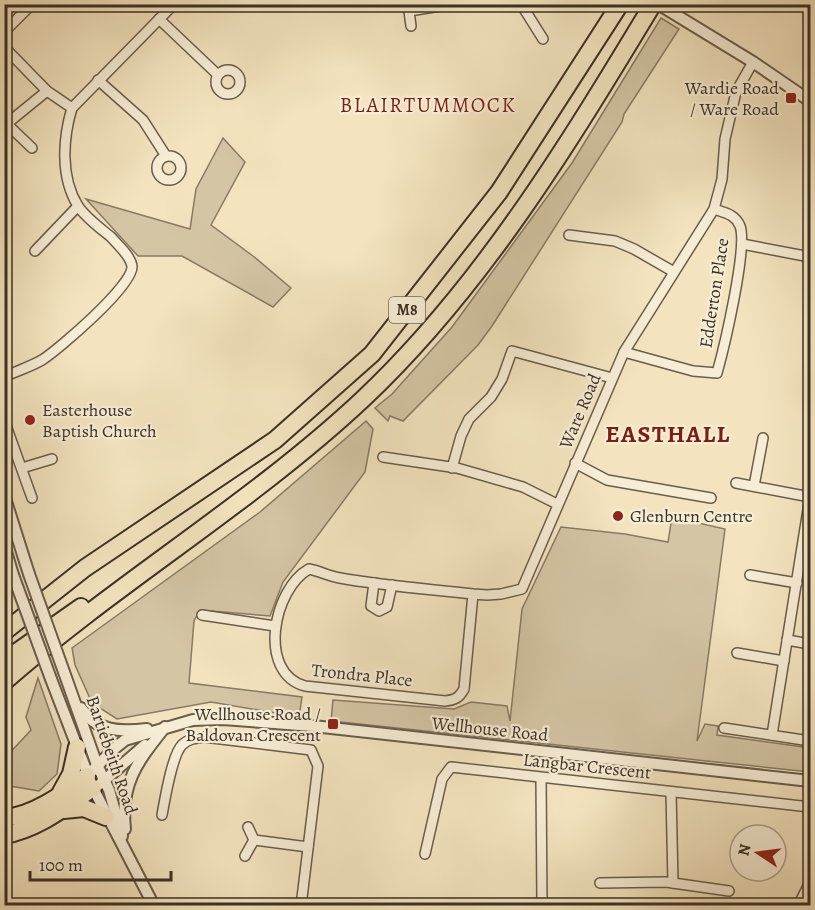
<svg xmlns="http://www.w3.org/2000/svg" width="815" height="910" viewBox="0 0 815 910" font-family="Alegreya,serif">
  <rect width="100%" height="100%" fill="#f3e4bf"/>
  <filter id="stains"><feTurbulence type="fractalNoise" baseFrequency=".00333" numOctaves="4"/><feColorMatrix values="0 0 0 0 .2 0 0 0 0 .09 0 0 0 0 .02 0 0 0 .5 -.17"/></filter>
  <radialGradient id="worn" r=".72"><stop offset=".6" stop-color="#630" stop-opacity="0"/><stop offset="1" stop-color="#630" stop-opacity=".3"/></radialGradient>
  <g fill="#d4c5a5" stroke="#887a66" stroke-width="1.5">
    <path d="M661,18L679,29L624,114L622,122L492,326L478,345L403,421L390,416L388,421L375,408L392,394L452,327L572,163Z"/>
    <path d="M223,138L245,162L211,225L253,256L291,288L273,307L182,256H138L86,199L190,229L196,189Z"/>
    <path d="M366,421L373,429L365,472L283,582L270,616L200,610L194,621L189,683L302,697L299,717L211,702L117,719L92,703L75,665L72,648L260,512Z"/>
    <path d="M672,517L725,529L697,741L705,724L718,726L717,735L810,748V772L331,721L333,700L454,709L471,702L507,706L510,721L522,609L561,527L625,534L668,542Z"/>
    <path d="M38,678L61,744L57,774L39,791L4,785L5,758L31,730L26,717Z"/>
  </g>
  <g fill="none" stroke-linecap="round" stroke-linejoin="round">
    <g stroke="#695d4c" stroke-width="12">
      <g id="minor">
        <path d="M408,4L411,26"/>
        <path d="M521,4L543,39"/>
        <path d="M409,11L453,4"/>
        <path d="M159,19L218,75"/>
        <path d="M4,32L32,4"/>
        <path d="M4,47L47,91L72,108"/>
        <circle cx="228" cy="82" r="12"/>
        <path d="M98,80L143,120L166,156"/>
        <path d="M7,124L32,148"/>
        <path d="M4,126L47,91"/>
        <circle cx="169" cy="168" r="12"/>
        <path d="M569,235L615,241L634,249L674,272"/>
        <path d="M742,244L810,257"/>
        <path d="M35,251L78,206"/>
        <path d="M624,352L693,371L717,373C724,348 748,247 740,226C735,214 725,213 714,209"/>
        <path d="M4,377C16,371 30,367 42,360C59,349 134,285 132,266C130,255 118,245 111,237C100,228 85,217 78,206C60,177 63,138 72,108L174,4"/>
        <path d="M4,420L32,498"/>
        <path d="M383,457L457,468L523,487L557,504"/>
        <path d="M575,463L607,480L711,498"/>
        <path d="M22,468L52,459"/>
        <path d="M452,468L461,436L469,419L491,397L502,379L512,351L612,378"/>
        <path d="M736,483L810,497"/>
        <path d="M754,486L763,438"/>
        <path d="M750,575L797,583"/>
        <path d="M374,583L371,606L379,611L387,607L392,585"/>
        <path d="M473,594L464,689C459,698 455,700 445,701L305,686C257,673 273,589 309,569C319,571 329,576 340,578C384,586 429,589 473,594L487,595L501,594L522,589L624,352L714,209L722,179L725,139L736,92L753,62"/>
        <path d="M202,615L275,626"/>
        <path d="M787,640L810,644"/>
        <path d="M737,653L784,661"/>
        <path d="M724,728L810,741"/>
        <path d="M772,735L810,497"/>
        <path d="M541,778L542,906"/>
        <path d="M671,792L673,883"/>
        <path d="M162,815C165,799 172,755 182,745C188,739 196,738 204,737L311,750L318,766L301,906"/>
        <path d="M254,840L308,847"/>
        <path d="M425,854L442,779L451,767L810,807"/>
        <path d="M245,856L254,840L248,827"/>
        <path d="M600,883L666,882L729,891"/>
        <path d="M798,906L810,882"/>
      </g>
    </g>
    <g stroke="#695d4c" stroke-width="14">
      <g id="tertiary">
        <path d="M658,4L753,62L810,101"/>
        <path d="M4,495L29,574"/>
        <path d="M4,545L13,575"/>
        <path d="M64,672L97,765L109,790L122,836"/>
        <path d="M51,679L93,788L154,906"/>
        <path d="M81,708C96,732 121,732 147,729"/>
        <path d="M87,776L115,748L125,740L193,720L223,719L313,726L810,781"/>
        <path d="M100,784L145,745"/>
        <path d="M125,829C120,783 138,761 165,727"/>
      </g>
    </g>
    <g stroke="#3b3026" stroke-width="20">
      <g id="motorway">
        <path d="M4,632L85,568L275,440L372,354L499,192L620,4"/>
        <path d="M4,661L81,607"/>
        <path d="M4,682C119,581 252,503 363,399C482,287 569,143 653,4"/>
        <path d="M61,792L71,774L77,747"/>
        <path d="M64,810L84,808L106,817"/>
        <path d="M4,818C34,816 64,793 87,776"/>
        <path d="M4,835C38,829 65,807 93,788"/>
      </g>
    </g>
    <use href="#minor" stroke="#f7edd5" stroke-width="9"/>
    <use href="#tertiary" stroke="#f7edd5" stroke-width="10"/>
    <use href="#motorway" stroke="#f3e4bf" stroke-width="16"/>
    <g stroke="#695d4c" stroke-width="14" stroke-linecap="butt">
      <g id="tertiary-bridge">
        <path d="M29,574L64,672"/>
        <path d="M13,575L51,679"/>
      </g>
    </g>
    <use href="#tertiary-bridge" stroke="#f7edd5" stroke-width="10"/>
  </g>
  <g fill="#8f2418" stroke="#f7edd5" stroke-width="2">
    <rect x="785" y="92" width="12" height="12" rx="3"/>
    <circle cx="30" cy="420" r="6"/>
    <circle cx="618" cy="516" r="6"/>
    <rect x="327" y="718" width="12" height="12" rx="3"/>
  </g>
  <g text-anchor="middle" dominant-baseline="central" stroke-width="4.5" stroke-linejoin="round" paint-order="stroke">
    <rect fill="#f7edd5" stroke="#73695a" stroke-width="1.5" x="389" y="297" width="36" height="26" rx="4.5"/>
    <g font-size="16" font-weight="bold" fill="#3b3026">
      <text x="407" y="310">M8</text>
    </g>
    <g font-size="18" fill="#3b3026" stroke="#f7edd5" text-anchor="end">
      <text x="779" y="88">Wardie Road<tspan x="779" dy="21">/ Ware Road</tspan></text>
      <text x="42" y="410" text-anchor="start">Easterhouse<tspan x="42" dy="21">Baptish Church</tspan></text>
      <text x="630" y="516" text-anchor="start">Glenburn Centre</text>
      <text x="321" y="714">Wellhouse Road /<tspan x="321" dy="21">Baldovan Crescent</tspan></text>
    </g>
    <g font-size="18" fill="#3b3026" stroke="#f7edd5">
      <text transform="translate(714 293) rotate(-81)">Edderton Place</text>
      <text transform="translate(580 411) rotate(-67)">Ware Road</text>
      <text transform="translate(362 675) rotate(6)">Trondra Place</text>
      <text transform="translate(490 729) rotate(6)">Wellhouse Road</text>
      <text transform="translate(112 755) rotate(71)">Bartiebeith Road</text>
      <text transform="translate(587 766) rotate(6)">Langbar Crescent</text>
    </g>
    <g font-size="21" letter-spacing="1.5" fill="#7a1f14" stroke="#f7edd5">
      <text x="428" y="105">BLAIRTUMMOCK</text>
    </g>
    <g font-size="24" font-weight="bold" letter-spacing="1.5" fill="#7a1f14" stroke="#f7edd5">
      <text x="668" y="434">EASTHALL</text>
    </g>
  </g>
  <rect width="815" height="910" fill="none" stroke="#f3e4bf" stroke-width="24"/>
  <rect x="6" y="6" width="803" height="898" fill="none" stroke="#3b3026" stroke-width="3"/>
  <rect x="12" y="12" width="791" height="886" fill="none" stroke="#3b3026" stroke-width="1.5"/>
  <g transform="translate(758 853) rotate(283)"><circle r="28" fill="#f7edd5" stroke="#aca18f" stroke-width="1.5"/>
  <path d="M0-4.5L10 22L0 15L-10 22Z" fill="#8f2418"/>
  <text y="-9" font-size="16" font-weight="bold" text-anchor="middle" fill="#3b3026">N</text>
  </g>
  <path d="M30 871v9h141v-9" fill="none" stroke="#3b3026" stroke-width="3"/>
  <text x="39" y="871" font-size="18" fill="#3b3026" stroke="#f7edd5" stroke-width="4.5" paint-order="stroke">100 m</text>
  <rect width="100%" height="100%" filter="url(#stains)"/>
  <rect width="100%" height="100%" fill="url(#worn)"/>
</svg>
